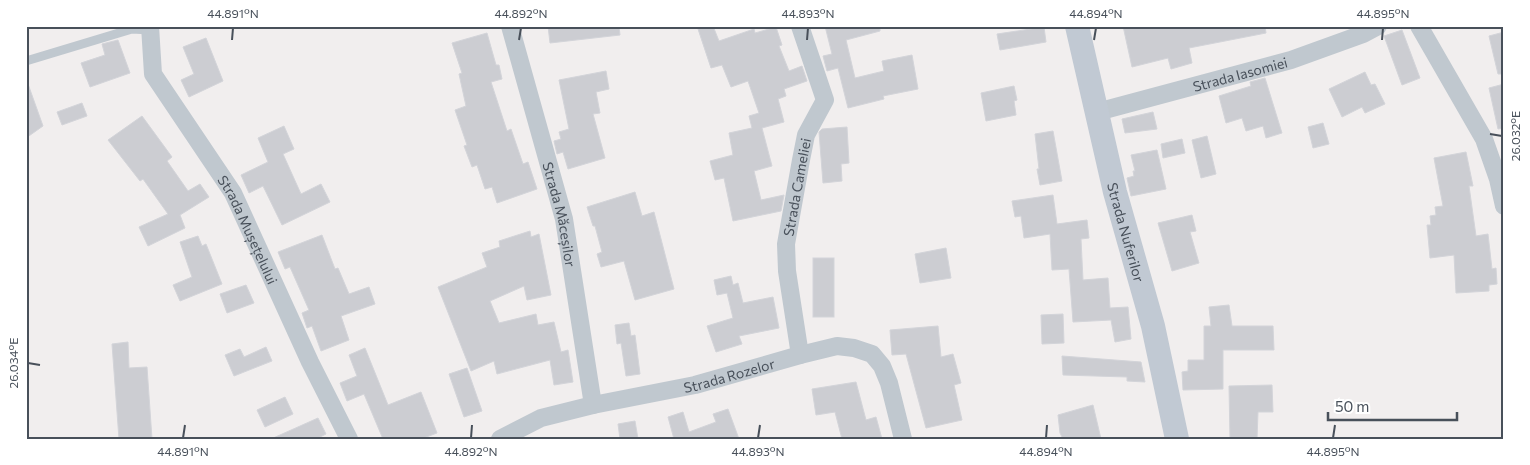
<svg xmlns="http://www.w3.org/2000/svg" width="1530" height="465" viewBox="0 0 1530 465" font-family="Commissioner,sans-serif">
  <rect width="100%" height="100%" fill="#f1eeee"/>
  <g fill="#cccdd2" stroke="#d3d4d9">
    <path d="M548,26H619L620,35L550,43Z"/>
    <path d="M697,26H713L719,41L754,29L755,33L776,27L782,45L779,46L789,71L802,66L807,81L784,89L786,96L778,99L784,122L762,128L772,166L754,171L761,200L784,195L781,211L733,221L724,178L715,180L710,161L733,155L729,133L752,128L749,116L759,113L748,81L731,87L722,65L711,68Z"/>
    <path d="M825,26H880V31L846,40L855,78L884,71L882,61L912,55L918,89L883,96L884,99L848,108L838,68L827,71L823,56L832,54Z"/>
    <path d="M1123,26H1265L1266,33L1189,48L1192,63L1171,69L1168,58L1132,67Z"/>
    <path d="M1044,27L1046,42L1000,50L997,34Z"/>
    <path d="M1402,30L1420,78L1402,85L1384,36Z"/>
    <path d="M1504,32V74H1498L1489,36Z"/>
    <path d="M487,33L496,65H499L502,79L491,82L507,131L511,129L523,164L528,162L537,189L497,203L492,187L485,189L477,165L472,167L464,146L467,145L455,110L466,106L459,74L462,73L452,43Z"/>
    <path d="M206,38L223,81L189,97L181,80L194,74L183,47Z"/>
    <path d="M118,40L130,73L90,87L81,63L105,55L102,44Z"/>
    <path d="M606,71L609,89L596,92L600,113L593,114L605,158L568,169L563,152L557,154L554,141L561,139L559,132L569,129L559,80Z"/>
    <path d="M1365,72L1371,85L1375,84L1385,104L1365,113L1362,107L1342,117L1329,89Z"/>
    <path d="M1265,78L1282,133L1266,138L1263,126L1246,131L1242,118L1226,123L1219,96L1251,86L1250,82Z"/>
    <path d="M28,84L43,126L26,138V85Z"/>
    <path d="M1504,84V128L1498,129L1489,88Z"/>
    <path d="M1014,86L1017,100L1014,101L1016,115L986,121L981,93Z"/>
    <path d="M82,103L87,116L62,125L57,112Z"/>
    <path d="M1153,112L1157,129L1125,133L1122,119Z"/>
    <path d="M142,116L172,157L167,161L188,191L200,184L209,197L180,215L185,228L148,246L139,227L168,214L143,179L140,181L108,140Z"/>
    <path d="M1323,123L1329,144L1313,148L1308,127Z"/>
    <path d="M284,126L294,149L283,154L301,194L321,184L330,202L282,225L263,186L249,193L241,175L268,162L258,138Z"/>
    <path d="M847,127L849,163L841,164L842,181L823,183L819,132L822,129Z"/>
    <path d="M1053,131L1062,181L1040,185L1037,169H1039L1035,134Z"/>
    <path d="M1207,136L1216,174L1201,178L1192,140Z"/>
    <path d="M1182,139L1185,153L1163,158L1161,144Z"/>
    <path d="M1157,150L1166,189L1131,196L1127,178L1134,176L1133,171H1135L1131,155Z"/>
    <path d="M1466,152L1473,186H1469L1476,236L1488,234L1492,269L1496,268L1497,284L1489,285V291L1456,293L1454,255L1430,258L1427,225H1431L1430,216L1436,215L1435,207L1443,206L1434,158Z"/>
    <path d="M635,192L642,216L654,212L674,289L635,300L624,261L601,267L597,254L602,252L595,226H593L587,207Z"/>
    <path d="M1053,195L1057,224L1087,220L1089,238L1081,239L1083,280L1108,278L1110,308L1128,307L1131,339L1115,342L1111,320L1073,322L1069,269L1052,270L1050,234L1024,238L1021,216L1015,217L1012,201Z"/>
    <path d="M1192,215L1196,231L1190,232L1199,263L1172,271L1158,223Z"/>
    <path d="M530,231L531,237L539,234L551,295L527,300L524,286L490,301L499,323L536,314L538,325L554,322L561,352L568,350L573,382L554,385L550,360L497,374L494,361L471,371L438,287L487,267L482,253L500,247L499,241Z"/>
    <path d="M322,235L335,269L338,268L349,294L369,287L375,304L341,316L349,340L321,351L312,326L307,328L302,313L309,310L290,267L285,269L278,252Z"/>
    <path d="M198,236L202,246L206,244L222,284L180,301L173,285L192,277L180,242Z"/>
    <path d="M946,248L951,278L920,283L915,254Z"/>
    <rect x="813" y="258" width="21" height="59"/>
    <path d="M731,276L733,285L738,283L743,303L773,297L779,328L739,336L742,344L716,352L707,326L733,318L727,293L717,295L714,280Z"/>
    <path d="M246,285L254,303L227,313L220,294Z"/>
    <path d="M1229,305L1232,326H1273L1274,350H1223V389L1183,390L1182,372L1188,371V360H1204V326H1211L1209,307Z"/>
    <path d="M1063,314L1064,343L1042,344L1041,315Z"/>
    <path d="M629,323L631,336L635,335L640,374L626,376L621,343L617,344L615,325Z"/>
    <path d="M938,326L941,357L953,354L961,383L954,385L962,420L926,428L906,354L892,355L890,330Z"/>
    <path d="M128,342L129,368L147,367L152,439H119L112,344Z"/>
    <path d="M266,347L272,361L234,376L225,355L240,349L244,357Z"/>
    <path d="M365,348L388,405L421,392L437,433L421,439H383L364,394L347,401L340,383L357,376L349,355Z"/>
    <path d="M1062,356L1141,362L1145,382L1127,381V377L1063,375Z"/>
    <path d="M467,368L482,411L464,417L449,374Z"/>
    <path d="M856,382L866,420L876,417L882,439H842L835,412L816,415L812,389Z"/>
    <path d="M1272,385L1273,412H1258L1257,439H1230L1229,386Z"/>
    <path d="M285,397L293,414L265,427L257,410Z"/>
    <path d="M1093,405L1101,439H1063L1060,433L1058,415Z"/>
    <path d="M728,409L739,439H674L668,417L683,412L689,432L716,422L713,414Z"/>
    <path d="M318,418L326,434L316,439H271Z"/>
    <path d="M635,421L638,439H620L618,424Z"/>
  </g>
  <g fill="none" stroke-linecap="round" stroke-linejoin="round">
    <path stroke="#c0c8cf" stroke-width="9" d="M26,61L132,29L150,30"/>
    <g stroke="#c0c8cf" stroke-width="18">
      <path id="s1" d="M150,26L153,74L233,193L310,362L349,439"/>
      <path id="s2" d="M510,26L564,219L593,405"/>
      <path d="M1419,26L1484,139L1498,179L1504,206"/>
      <path id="s3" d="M1097,112L1291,60L1363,34L1378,26"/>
      <path id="s4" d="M800,355L787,271L786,244L801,160L806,135L825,100L800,26"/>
      <path id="s5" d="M500,439L541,418L593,405L695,385L800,355L837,346L854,348L872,354L882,366L889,383L903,439"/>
    </g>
    <path stroke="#c1c9d3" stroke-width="24" id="s6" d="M1077,26L1115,192L1153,326L1177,439"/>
  </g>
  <path fill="none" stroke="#48505a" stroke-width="2" d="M232,40L233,28M519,40L521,28M807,40L808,28M1094,40L1096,28M1382,40L1383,28M1490,134L1502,136M28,363L40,365M183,438L185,425M471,438L472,425M758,438L760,425M1046,438L1047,425M1333,438L1335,425"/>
  <g text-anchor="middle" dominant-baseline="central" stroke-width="5" stroke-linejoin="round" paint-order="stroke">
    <g font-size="14" fill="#48505a" stroke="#fff">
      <text stroke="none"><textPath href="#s3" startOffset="148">Strada Iasomiei</textPath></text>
      <text stroke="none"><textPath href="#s4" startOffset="170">Strada Cameliei</textPath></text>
      <text stroke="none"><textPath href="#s2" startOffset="195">Strada Măceșilor</textPath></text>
      <text stroke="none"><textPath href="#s1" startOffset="231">Strada Mușețelului</textPath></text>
      <text stroke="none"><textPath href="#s6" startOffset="212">Strada Nuferilor</textPath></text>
      <text stroke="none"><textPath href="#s5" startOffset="239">Strada Rozelor</textPath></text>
    </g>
  </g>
  <rect width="1530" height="465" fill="none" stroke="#ffffff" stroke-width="55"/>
  <path d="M1328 412v8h129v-8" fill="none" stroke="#48505a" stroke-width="2.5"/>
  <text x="1335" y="412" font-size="15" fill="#48505a" stroke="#ffffff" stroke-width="4" paint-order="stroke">50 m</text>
  <rect x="28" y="28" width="1474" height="410" fill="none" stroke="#48505a" stroke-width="2"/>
  <g font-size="12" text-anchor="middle" fill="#48505a">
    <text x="233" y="18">44.891°N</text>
    <text x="521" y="18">44.892°N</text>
    <text x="808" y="18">44.893°N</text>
    <text x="1096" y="18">44.894°N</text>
    <text x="1383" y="18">44.895°N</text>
    <text transform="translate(1516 136) rotate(-90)" y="4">26.032°E</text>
    <text transform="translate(14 363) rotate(-90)" y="4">26.034°E</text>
    <text x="183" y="456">44.891°N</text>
    <text x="471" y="456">44.892°N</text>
    <text x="758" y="456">44.893°N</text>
    <text x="1046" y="456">44.894°N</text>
    <text x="1333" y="456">44.895°N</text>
  </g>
</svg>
